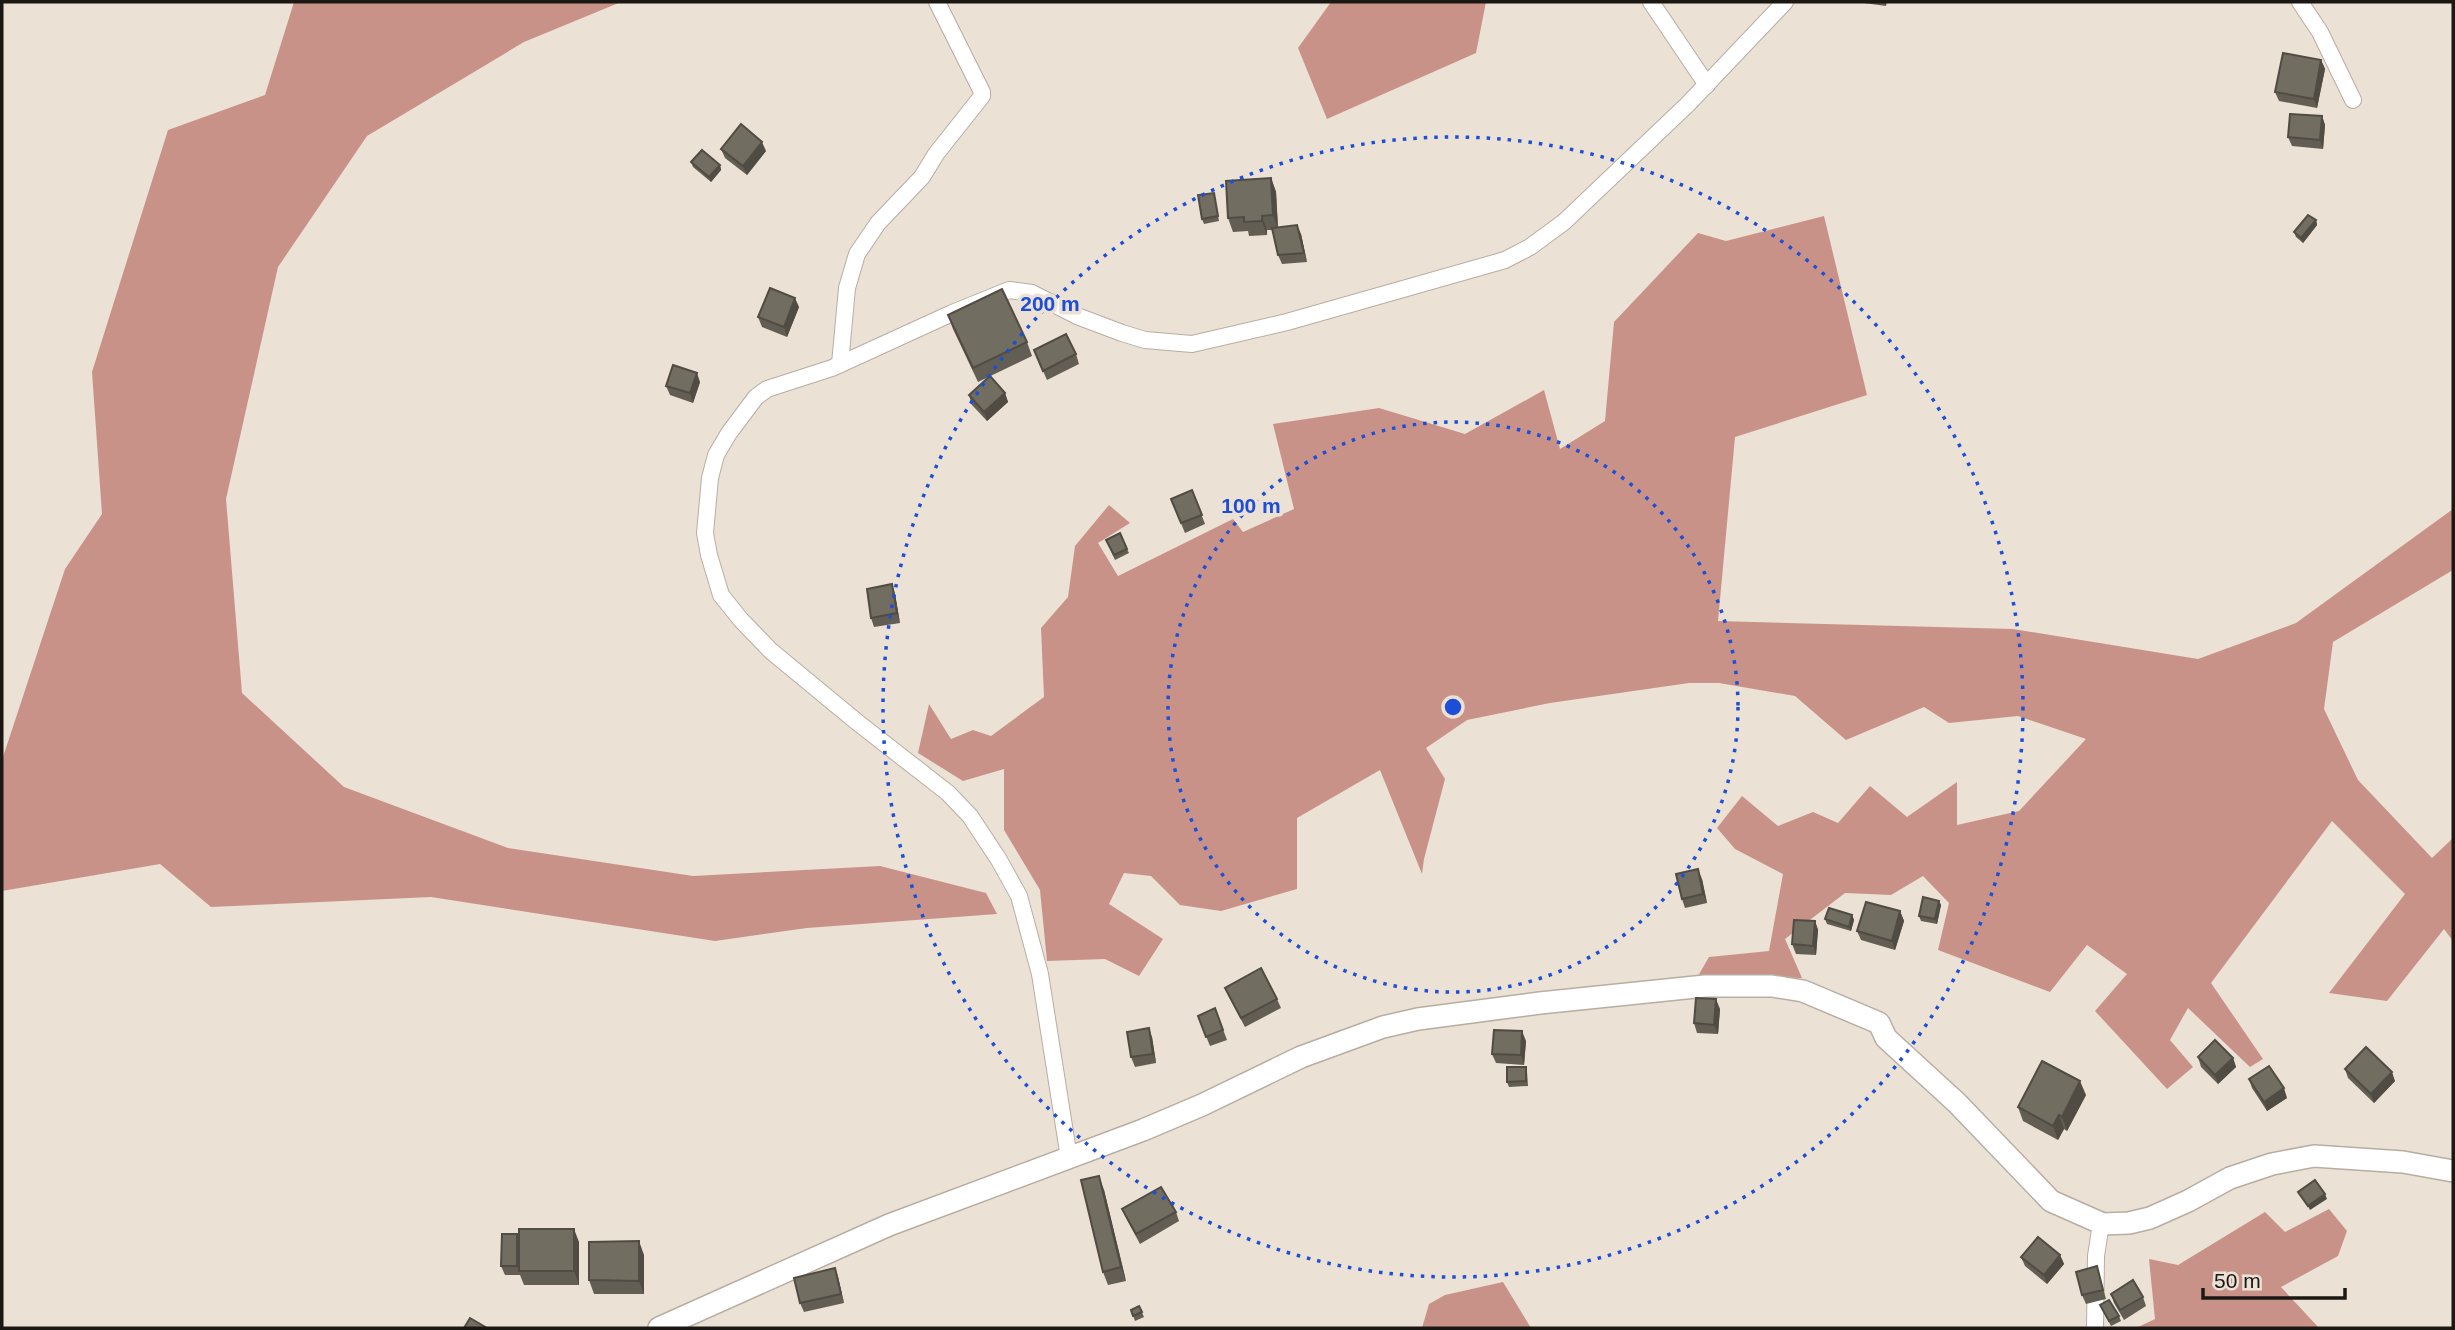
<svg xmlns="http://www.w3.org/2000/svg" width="2455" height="1330" viewBox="0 0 2455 1330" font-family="Arial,sans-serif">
  <rect width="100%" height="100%" fill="#ece1d5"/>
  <g fill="#c99288">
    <path d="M294,2H621L524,42L367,136L278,267L226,499L242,693L344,787L508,848L693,876L880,866L986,893L997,914L807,928L715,941L431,897L211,907L160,864L2,891V760L65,569L102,514L92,372L168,130L265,95Z"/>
    <path d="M1331,2H1486L1476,53L1327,119L1298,48Z"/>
    <path d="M1824,216L1867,395L1735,437L1718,621L2013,629L2198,659L2296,623L2453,509V570L2333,642L2324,709L2358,780L2432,858L2453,838V941L2444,929L2387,1001L2329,993L2405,894L2332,821L2211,983L2263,1059L2250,1067L2188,1008L2170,1040L2193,1067L2167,1089L2095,1011L2127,974L2087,945L2050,992L1938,950L1949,903L1923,876L1891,895L1845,893L1785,939L1802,978L1698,976L1709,957L1769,951L1783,874L1735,849L1717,828L1742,796L1778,826L1813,812L1838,823L1870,786L1907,817L1957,782V825L2019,811L2086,739L2018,716L1949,723L1924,707L1846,740L1795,696L1719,683H1689L1550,703L1467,720L1426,748L1445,779L1424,859L1422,874L1380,770L1297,818V889L1221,911L1180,905L1151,876L1124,873L1109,904L1163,939L1139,976L1105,959L1047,961L1040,890L1004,830V769L963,781L918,753L929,704L951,739L973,730L991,736L1044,697L1041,628L1068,597L1075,546L1109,505L1130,523L1098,543L1118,576L1233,519L1243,532L1294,509L1273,424L1379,408L1465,434L1544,390L1560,449L1605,421L1614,322L1698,233L1726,241Z"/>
    <path d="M2329,1209L2347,1231L2338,1256L2281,1287L2319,1328H2136L2155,1319L2149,1259L2178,1265L2265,1212L2285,1232Z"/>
    <path d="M1503,1282L1531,1328H1422L1429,1304L1445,1295Z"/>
  </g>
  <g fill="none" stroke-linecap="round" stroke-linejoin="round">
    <g stroke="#b7ada2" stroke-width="18">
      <g id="street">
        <path d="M1651,2L1707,85"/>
        <path d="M2300,2L2320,32L2353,100"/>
        <path d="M840,364L847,288L857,254L878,223L922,177L936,154L982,96V92L937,2"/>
        <path d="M1069,1158L1040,974L1019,896L999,860L970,816L948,793L857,722L771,651L741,620L721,595L709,555L705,533L710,478L716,455L729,433L756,397L767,389L832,368L950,314L1009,290L1032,293L1077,316L1122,333L1145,340L1192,344L1287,322L1505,260L1530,247L1564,222L1688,104L1785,2"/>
        <path d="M2095,1328L2096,1256L2101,1223"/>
      </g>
    </g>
    <g stroke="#b7ada2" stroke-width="24">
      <path id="secondary" d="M659,1328L889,1225L1143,1130L1202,1105L1301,1057L1383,1027L1418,1019L1540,1003L1705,986H1772L1803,991L1879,1023L1886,1038L1957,1103L2051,1201L2103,1224L2129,1223L2150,1218L2188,1201L2230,1178L2272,1164L2314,1156L2403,1162L2453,1171"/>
    </g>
    <use href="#street" stroke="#fff" stroke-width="16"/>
    <use href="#secondary" stroke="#fff" stroke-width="21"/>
  </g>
  <g fill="#625e53">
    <path d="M1864,2H1887L1886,6L1864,3Z"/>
    <path d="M2321,60L2325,69L2317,108L2279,101L2275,92Z"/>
    <path d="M2322,116L2325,125L2323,149L2292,146L2288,137Z"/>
    <path d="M721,149L766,151L747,175L725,158Z"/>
    <path d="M691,162L720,165L721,170L711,182L693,167Z"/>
    <path d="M1271,178L1276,192L1278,227L1301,234L1307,262L1282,264L1278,255L1272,230H1267V235L1249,236L1248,231L1233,232L1228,218Z"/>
    <path d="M1214,193L1219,221L1204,224L1202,219Z"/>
    <path d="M2316,220L2317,225L2303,243L2296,237L2294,232Z"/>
    <path d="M799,307L787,337L762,327L758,317Z"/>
    <path d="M948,315L1027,342L1032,356L978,382L953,329Z"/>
    <path d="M1034,350L1076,354L1079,364L1047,380Z"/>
    <path d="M700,382L693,403L670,395L666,386Z"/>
    <path d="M1005,393L1008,402L987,421L972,405L969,395Z"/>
    <path d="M1192,490L1205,524L1185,533L1171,499Z"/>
    <path d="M1108,545L1127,549L1129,553L1115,560Z"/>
    <path d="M895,594L900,623L874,627L871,618Z"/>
    <path d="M1702,879L1707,903L1685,908L1682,899Z"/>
    <path d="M1939,901L1941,905L1937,924L1921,921L1919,916Z"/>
    <path d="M1900,911L1904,921L1895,950L1861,940L1857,931Z"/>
    <path d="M1852,915L1854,920L1851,931L1827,924L1825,919Z"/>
    <path d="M1815,921L1818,930L1816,955L1796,954L1792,944Z"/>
    <path d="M1225,988L1277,999L1281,1008L1245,1027L1229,997Z"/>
    <path d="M1215,1008L1227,1040L1210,1046L1198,1016Z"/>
    <path d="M1720,1009L1718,1034L1697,1033L1694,1023Z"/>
    <path d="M1152,1037L1156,1063L1135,1067L1131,1057Z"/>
    <path d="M1526,1041L1524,1065L1496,1063L1492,1054Z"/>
    <path d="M2198,1057L2233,1058L2236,1067L2218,1084L2201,1067Z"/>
    <path d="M1526,1067L1527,1071L1528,1086L1509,1087L1507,1082Z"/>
    <path d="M2345,1069L2395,1081L2374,1103L2348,1078Z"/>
    <path d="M2249,1079L2287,1098L2267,1111L2252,1088Z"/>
    <path d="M2086,1095L2067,1131L2064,1129L2058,1140L2023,1121L2018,1107Z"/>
    <path d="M1104,1190L1126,1281L1108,1285L1103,1272Z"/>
    <path d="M1122,1209L1176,1212L1179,1221L1140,1244L1126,1218Z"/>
    <path d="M517,1234L519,1239L579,1242V1285H524L520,1275H505L501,1266Z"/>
    <path d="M644,1255V1294H594L589,1280Z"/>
    <path d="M2060,1255L2064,1264L2047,1284L2025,1266L2021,1257Z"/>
    <path d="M2097,1266L2106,1299L2086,1304L2082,1295Z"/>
    <path d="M835,1268L838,1277L844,1303L804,1312L800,1303Z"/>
    <path d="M2111,1294L2143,1297L2146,1306L2124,1320L2114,1303Z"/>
    <path d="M2100,1305L2119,1316L2121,1321L2111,1326Z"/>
    <path d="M1139,1306L1144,1317L1135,1321L1131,1310Z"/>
  </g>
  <g fill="#504c44">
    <path d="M2321,60L2325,69L2317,108L2314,99Z"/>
    <path d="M2322,116L2325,125L2323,149L2320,140Z"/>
    <path d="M762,142L766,151L747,175L743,166Z"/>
    <path d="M720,165L721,170L711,182L709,177Z"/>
    <path d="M1271,178L1276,192L1278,229L1273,215Z"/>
    <path d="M1262,216L1267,230V235L1262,221Z"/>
    <path d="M2316,220L2317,225L2303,243L2301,238Z"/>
    <path d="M1297,225L1301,234L1307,262L1304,253Z"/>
    <path d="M795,298L799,307L787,337L784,327Z"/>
    <path d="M697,373L700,382L693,403L690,393Z"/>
    <path d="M1005,393L1008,402L987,421L984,412Z"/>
    <path d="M892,584L895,594L900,623L897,613Z"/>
    <path d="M1698,869L1702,879L1707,903L1703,894Z"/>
    <path d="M1939,901L1941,905L1937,924L1935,919Z"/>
    <path d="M1900,911L1904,921L1895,950L1892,941Z"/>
    <path d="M1852,915L1854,920L1851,931L1849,927Z"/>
    <path d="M1815,921L1818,930L1816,955L1813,946Z"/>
    <path d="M1716,999L1720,1009L1718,1034L1714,1025Z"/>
    <path d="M1149,1028L1152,1037L1156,1063L1153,1054Z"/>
    <path d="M1522,1031L1526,1041L1524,1065L1521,1055Z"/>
    <path d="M2233,1058L2236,1067L2218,1084L2215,1075Z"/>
    <path d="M2392,1072L2395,1081L2374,1103L2371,1094Z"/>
    <path d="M2080,1081L2086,1095L2067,1131L2062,1117Z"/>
    <path d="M2284,1088L2287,1098L2267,1111L2264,1102Z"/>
    <path d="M2059,1115L2064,1129L2058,1140L2053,1126Z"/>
    <path d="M1099,1176L1104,1190L1126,1281L1121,1267Z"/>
    <path d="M2325,1194L2327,1199L2310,1210L2308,1206Z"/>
    <path d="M574,1229L579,1242V1285L574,1271Z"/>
    <path d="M517,1234L521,1243L519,1271L517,1266Z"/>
    <path d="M639,1241L644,1255V1294L639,1281Z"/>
    <path d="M2060,1255L2064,1264L2047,1284L2044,1275Z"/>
    <path d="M835,1268L838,1277L844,1303L841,1294Z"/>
  </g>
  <g fill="#726d61" stroke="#504c44" stroke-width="2">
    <path d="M2283,53L2321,60L2314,99L2275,92Z"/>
    <path d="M2290,114L2322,116L2320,140L2288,137Z"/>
    <path d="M741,124L762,142L743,166L721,149Z"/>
    <path d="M702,150L720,165L709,177L691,162Z"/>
    <path d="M1271,178L1273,215L1262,216V221L1244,222V217L1228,218L1226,181Z"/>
    <path d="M1214,193L1218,216L1202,219L1198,195Z"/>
    <path d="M2308,215L2316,220L2301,238L2294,232Z"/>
    <path d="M1297,225L1304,253L1278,255L1272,228Z"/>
    <path d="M770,288L795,298L784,327L758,317Z"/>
    <path d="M1002,289L1027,342L973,368L948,315Z"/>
    <path d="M1066,334L1076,354L1043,371L1034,350Z"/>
    <path d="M673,365L697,373L690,393L666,386Z"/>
    <path d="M990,376L1005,393L984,412L969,395Z"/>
    <path d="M1192,490L1202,515L1181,523L1171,499Z"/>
    <path d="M1120,533L1127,549L1114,555L1106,540Z"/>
    <path d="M892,584L897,613L871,618L867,589Z"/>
    <path d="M1698,869L1703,894L1682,899L1676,874Z"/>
    <path d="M1923,897L1939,901L1935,919L1919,916Z"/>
    <path d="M1866,902L1900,911L1892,941L1857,931Z"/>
    <path d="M1829,908L1852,915L1849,927L1825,919Z"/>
    <path d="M1794,920L1815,921L1813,946L1792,944Z"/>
    <path d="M1261,968L1277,999L1241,1018L1225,988Z"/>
    <path d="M1696,998L1716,999L1714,1025L1694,1023Z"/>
    <path d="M1215,1008L1223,1030L1206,1037L1198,1016Z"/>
    <path d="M1149,1028L1153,1054L1131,1057L1127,1032Z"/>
    <path d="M1494,1030L1522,1031L1521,1055L1492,1054Z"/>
    <path d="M2215,1040L2233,1058L2215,1075L2198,1057Z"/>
    <path d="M2366,1047L2392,1072L2371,1094L2345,1069Z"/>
    <path d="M2042,1061L2080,1081L2062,1117L2059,1115L2053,1126L2018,1107Z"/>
    <path d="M2269,1066L2284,1088L2264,1102L2249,1079Z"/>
    <path d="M1507,1067H1526V1081L1507,1082Z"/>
    <path d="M1099,1176L1121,1267L1103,1272L1081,1180Z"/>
    <path d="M2315,1180L2325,1194L2308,1206L2298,1192Z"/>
    <path d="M1161,1187L1176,1212L1136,1234L1122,1209Z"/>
    <rect x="519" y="1229" width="55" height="42"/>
    <path d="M502,1234H517V1266H501Z"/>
    <path d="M2038,1237L2060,1255L2044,1275L2021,1257Z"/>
    <path d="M639,1241V1281L589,1280V1242Z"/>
    <path d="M2097,1266L2103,1290L2082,1295L2076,1272Z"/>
    <path d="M835,1268L841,1294L800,1303L794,1278Z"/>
    <path d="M2133,1280L2143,1297L2120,1310L2111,1294Z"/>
    <path d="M2109,1300L2119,1316L2109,1321L2100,1305Z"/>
    <path d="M1139,1306L1142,1312L1133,1316L1131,1310Z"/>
    <path d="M470,1318L487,1328H464Z"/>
  </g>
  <g fill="none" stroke="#1d4ed8" stroke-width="3.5" stroke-dasharray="3.5 7">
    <circle cx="1453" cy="707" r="285"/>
    <circle cx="1453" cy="707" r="570"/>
  </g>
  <circle cx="1453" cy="707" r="10" fill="#1d4ed8" stroke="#ece1d5" stroke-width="3.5"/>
  <g font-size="21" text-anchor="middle" font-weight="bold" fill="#1d4ed8" stroke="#ece1d5" stroke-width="7" stroke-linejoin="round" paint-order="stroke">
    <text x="1050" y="311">200 m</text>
    <text x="1251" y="513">100 m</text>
  </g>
  <rect width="2455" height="1330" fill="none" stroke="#1b1713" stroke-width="7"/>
  <path d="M2203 1288v10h142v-10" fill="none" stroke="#1b1713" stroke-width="3.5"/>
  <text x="2214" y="1288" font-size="21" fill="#1b1713" stroke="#ece1d5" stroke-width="5" paint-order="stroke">50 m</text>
</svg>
